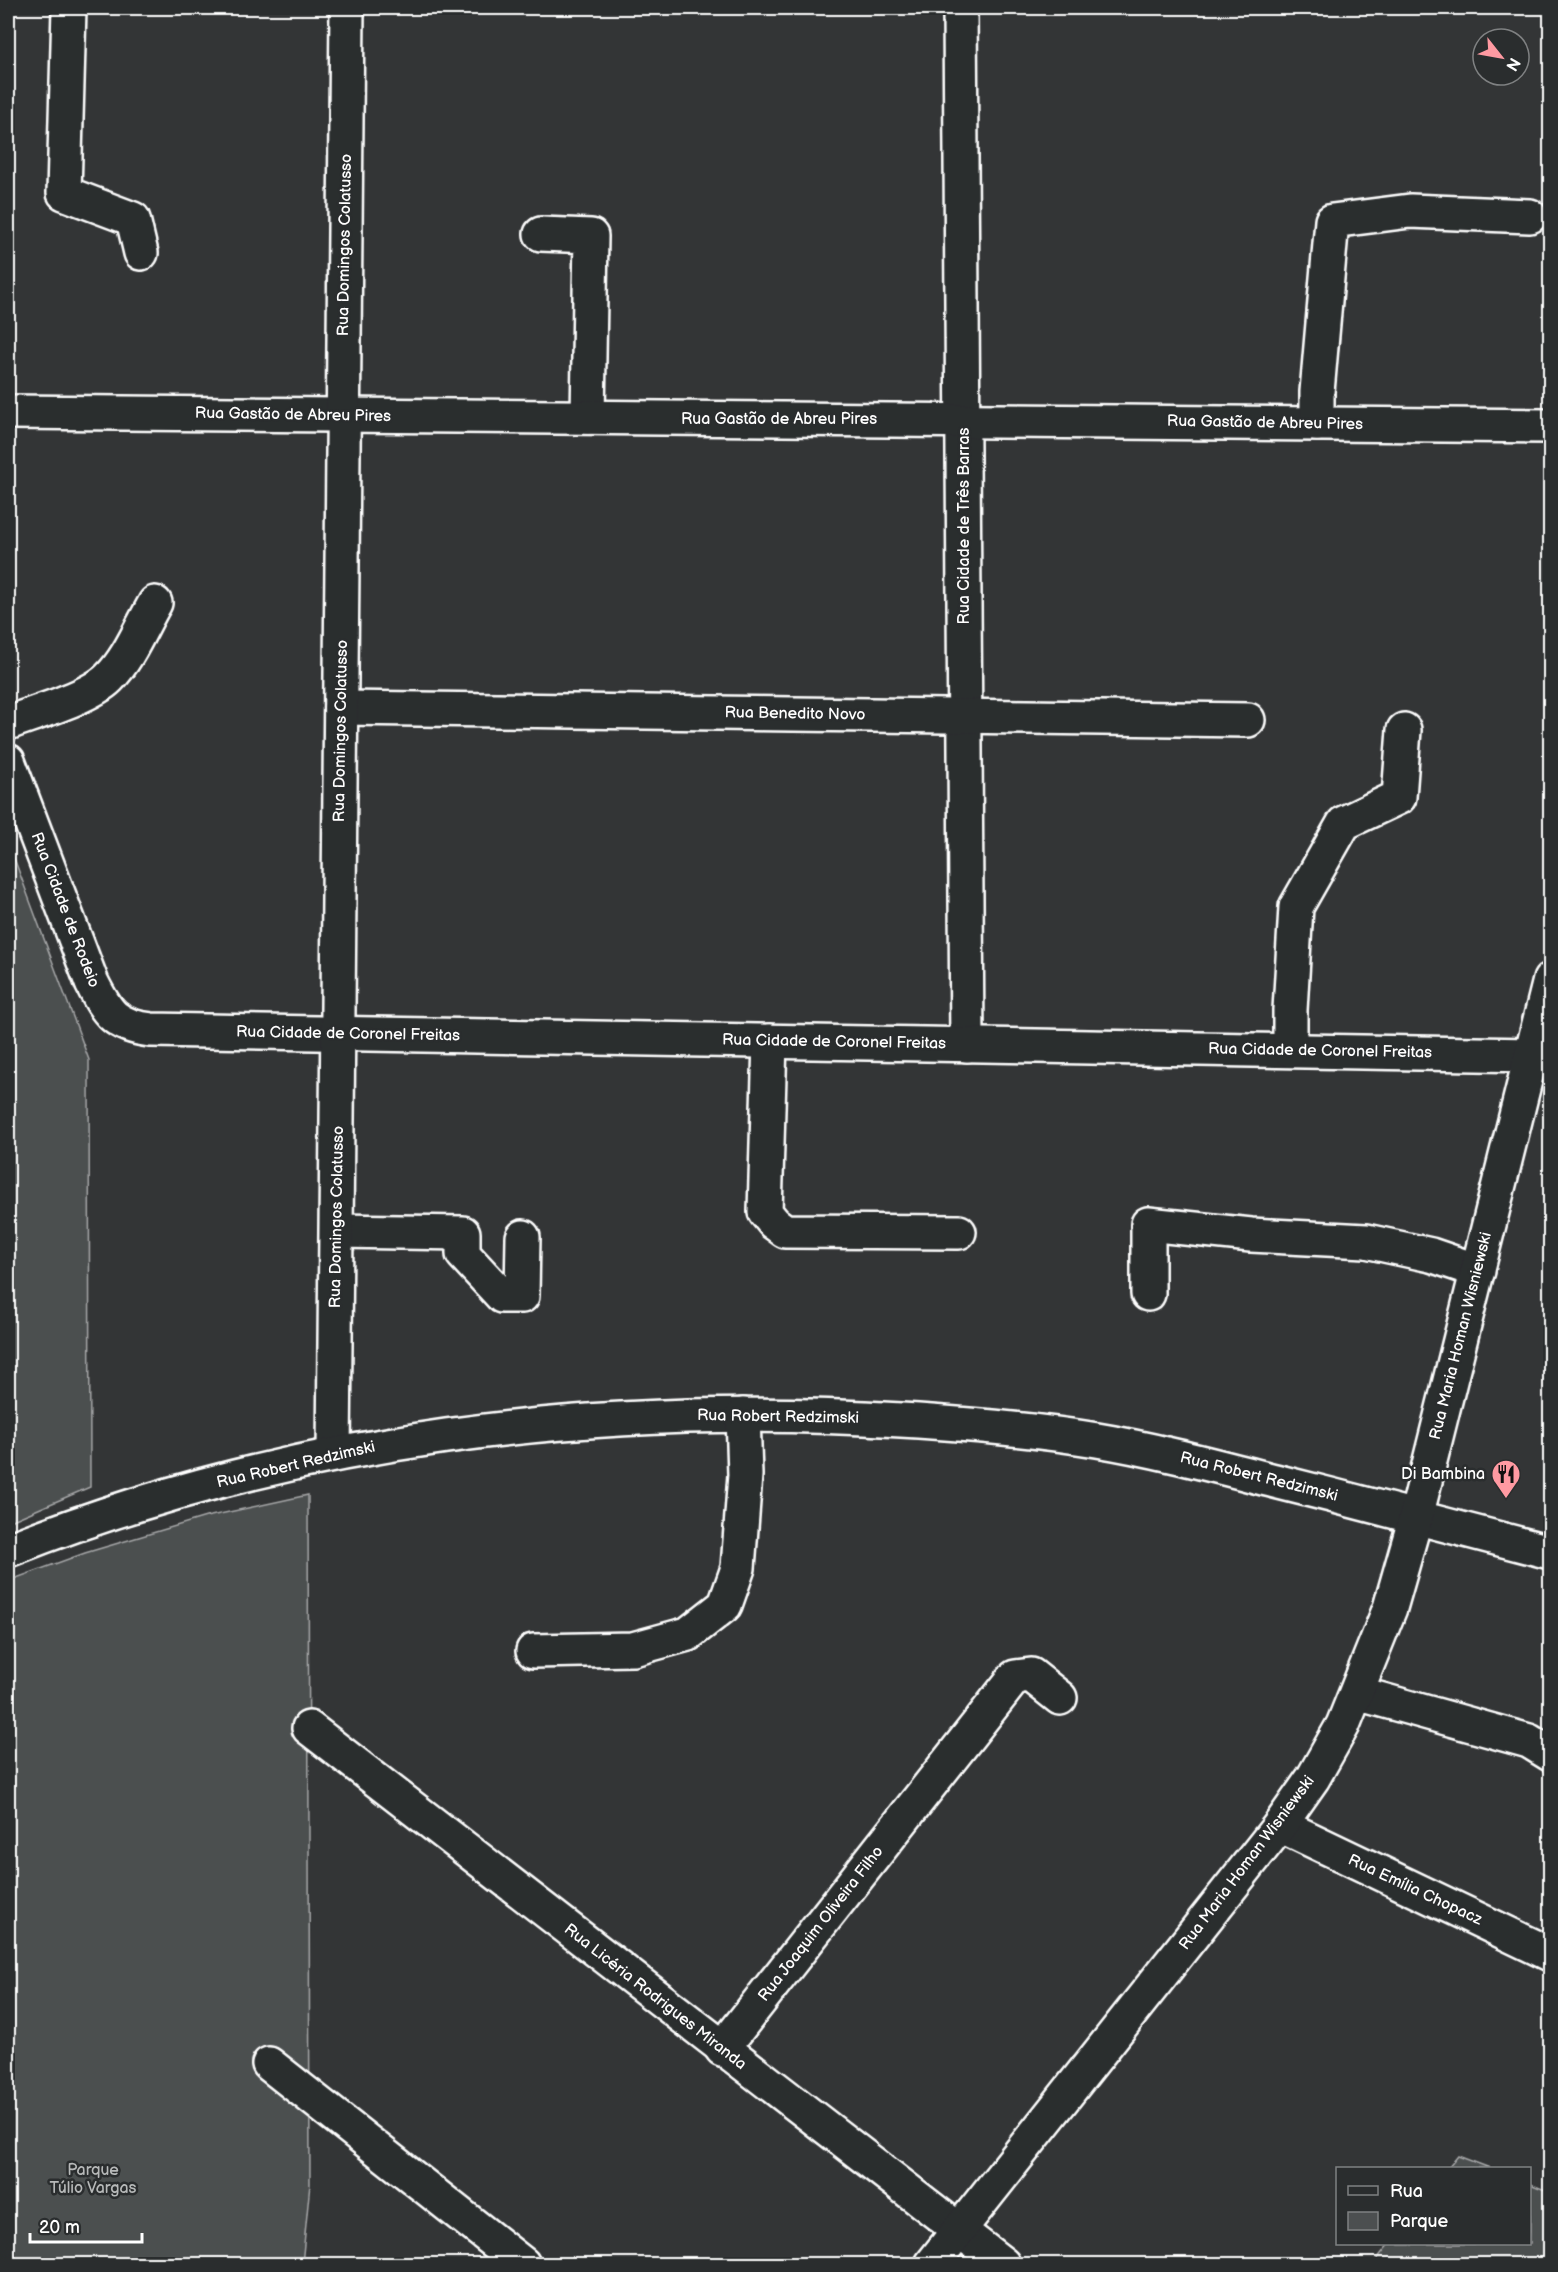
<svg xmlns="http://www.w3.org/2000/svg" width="1558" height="2272" viewBox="0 0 1558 2272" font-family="'Balsamiq Sans',sans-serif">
  <rect width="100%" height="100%" fill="#333536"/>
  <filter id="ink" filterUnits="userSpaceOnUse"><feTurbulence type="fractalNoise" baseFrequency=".0167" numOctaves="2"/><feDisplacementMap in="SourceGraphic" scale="12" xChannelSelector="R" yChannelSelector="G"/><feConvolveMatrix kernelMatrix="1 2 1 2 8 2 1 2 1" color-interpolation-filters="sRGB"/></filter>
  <g filter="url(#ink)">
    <g fill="#4c4f50" stroke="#a6a7a8" stroke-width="1.5">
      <path d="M8,842L89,1060L90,1487L8,1522Z"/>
      <path d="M308,1495L310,2184L302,2264H8V1581L85,1553L206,1517Z"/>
      <path d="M1458,2156L1490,2168H1448Z"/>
      <path d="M1530,2184L1550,2192V2264H1373L1389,2244H1530Z"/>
    </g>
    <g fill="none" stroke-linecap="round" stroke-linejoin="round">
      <g stroke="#fff" stroke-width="38">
        <g id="minor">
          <path d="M69,8L64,193L133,219L141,253"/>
          <path d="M960,8L967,1045"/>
          <path d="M541,234L591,236L588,417"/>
          <path d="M8,412L1550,426"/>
          <path d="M1317,424V392L1332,221L1410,211L1530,216"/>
          <path d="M341,708L1248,720"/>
          <path d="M8,723C34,713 90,697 109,678C129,658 141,627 155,603"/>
          <path d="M8,761L92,983C107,1013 115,1026 151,1030L1532,1055L1550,1060"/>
          <path d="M770,1041L765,1212L774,1223L785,1231L959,1232"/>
          <path d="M1290,1050V1010L1296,907L1344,823L1399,797L1404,730"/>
          <path d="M337,1231L463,1233V1254L502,1296H522L523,1237"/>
          <path d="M1148,1294V1224L1251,1235L1366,1241L1431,1255L1478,1271"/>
          <path d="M334,1454L347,8"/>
          <path d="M8,1550C290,1438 599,1401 901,1420C966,1424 1032,1429 1097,1440C1157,1450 1216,1466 1275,1481C1367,1504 1459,1528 1550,1552"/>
          <path d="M533,1651L633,1649L688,1634L725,1605L738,1568L745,1475L743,1415"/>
          <path d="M1357,1693L1529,1741L1550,1754"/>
          <path d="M309,1728L1003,2264"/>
          <path d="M1280,1825L1550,1954"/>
          <path d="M722,2049L1015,1677L1031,1675L1060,1698"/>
          <path d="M269,2064L523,2264"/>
          <path d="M932,2264L1280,1825L1313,1778L1343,1725L1390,1608L1416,1517L1550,980"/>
        </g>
      </g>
      <use href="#minor" stroke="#2a2d2e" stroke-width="33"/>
    </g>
  </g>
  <defs>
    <g id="restaurant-pin" transform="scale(1.5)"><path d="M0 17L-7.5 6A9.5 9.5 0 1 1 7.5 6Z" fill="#ff9aa2" stroke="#2a2d2e"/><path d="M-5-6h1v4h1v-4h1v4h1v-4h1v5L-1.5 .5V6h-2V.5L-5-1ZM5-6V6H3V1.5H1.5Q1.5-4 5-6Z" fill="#111"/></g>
  </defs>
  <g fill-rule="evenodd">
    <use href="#restaurant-pin" x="1506" y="1474"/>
  </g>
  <g text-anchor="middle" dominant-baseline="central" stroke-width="5" stroke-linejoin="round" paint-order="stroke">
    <g font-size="16" fill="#fff" stroke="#2a2d2e">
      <text transform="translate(345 245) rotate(-89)">Rua Domingos Colatusso</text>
      <text transform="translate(293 415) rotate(1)">Rua Gastão de Abreu Pires</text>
      <text x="779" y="419">Rua Gastão de Abreu Pires</text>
      <text transform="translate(1265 423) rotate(1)">Rua Gastão de Abreu Pires</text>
      <text transform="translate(964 526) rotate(-90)">Rua Cidade de Três Barras</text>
      <text transform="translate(795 714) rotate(1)">Rua Benedito Novo</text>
      <text transform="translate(341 731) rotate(-89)">Rua Domingos Colatusso</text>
      <text transform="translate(65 910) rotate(69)">Rua Cidade de Rodeio</text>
      <text transform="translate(348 1034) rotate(1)">Rua Cidade de Coronel Freitas</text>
      <text transform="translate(834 1042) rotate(1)">Rua Cidade de Coronel Freitas</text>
      <text transform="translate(1320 1051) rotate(1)">Rua Cidade de Coronel Freitas</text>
      <text transform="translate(337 1217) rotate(-89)">Rua Domingos Colatusso</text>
      <text transform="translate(1461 1336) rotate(-76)">Rua Maria Homan Wisniewski</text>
      <text transform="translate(778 1417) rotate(1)">Rua Robert Redzimski</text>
      <text transform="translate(296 1465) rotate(-13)">Rua Robert Redzimski</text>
      <text transform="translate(1259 1477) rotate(14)">Rua Robert Redzimski</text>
      <text transform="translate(1247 1863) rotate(-53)">Rua Maria Homan Wisniewski</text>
      <text transform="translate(1415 1890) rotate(25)">Rua Emília Chopacz</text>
      <text transform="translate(821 1924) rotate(-52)">Rua Joaquim Oliveira Filho</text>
      <text transform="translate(655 1997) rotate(38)">Rua Licéria Rodrigues Miranda</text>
    </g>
    <g font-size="16" fill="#fff" stroke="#2a2d2e" text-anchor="end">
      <text x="1485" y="1474">Di Bambina</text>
    </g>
    <g font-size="16" fill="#b7b9b9" stroke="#2a2d2e">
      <text x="93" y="2170">Parque<tspan x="93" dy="18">Túlio Vargas</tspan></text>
    </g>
  </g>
  <rect width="1558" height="2272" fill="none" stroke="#2a2d2e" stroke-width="30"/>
  <rect x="15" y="15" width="1528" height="2242" fill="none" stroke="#fff" stroke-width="2" filter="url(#ink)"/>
  <rect x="1336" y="2167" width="195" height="78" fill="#2a2d2e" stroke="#7f8182" stroke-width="1.5"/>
  <rect x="1348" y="2186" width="30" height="9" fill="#2a2d2e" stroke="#7f8182" stroke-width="1.5"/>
  <text x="1390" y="2197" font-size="18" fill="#ffffff">Rua</text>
  <rect x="1348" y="2212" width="30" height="18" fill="#4c4f50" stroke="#7f8182" stroke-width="1.5"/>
  <text x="1390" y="2227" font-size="18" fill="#ffffff">Parque</text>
  <g transform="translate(1501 57) rotate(121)"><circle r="28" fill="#2a2d2e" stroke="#7f8182" stroke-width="1.5"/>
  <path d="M0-4.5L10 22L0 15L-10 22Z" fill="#ff9aa2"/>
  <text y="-9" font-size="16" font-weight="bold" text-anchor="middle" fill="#ffffff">N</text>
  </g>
  <path d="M30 2233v9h112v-9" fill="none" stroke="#ffffff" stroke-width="3"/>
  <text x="39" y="2233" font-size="18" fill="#ffffff" stroke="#2a2d2e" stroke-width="4.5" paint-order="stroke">20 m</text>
</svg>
